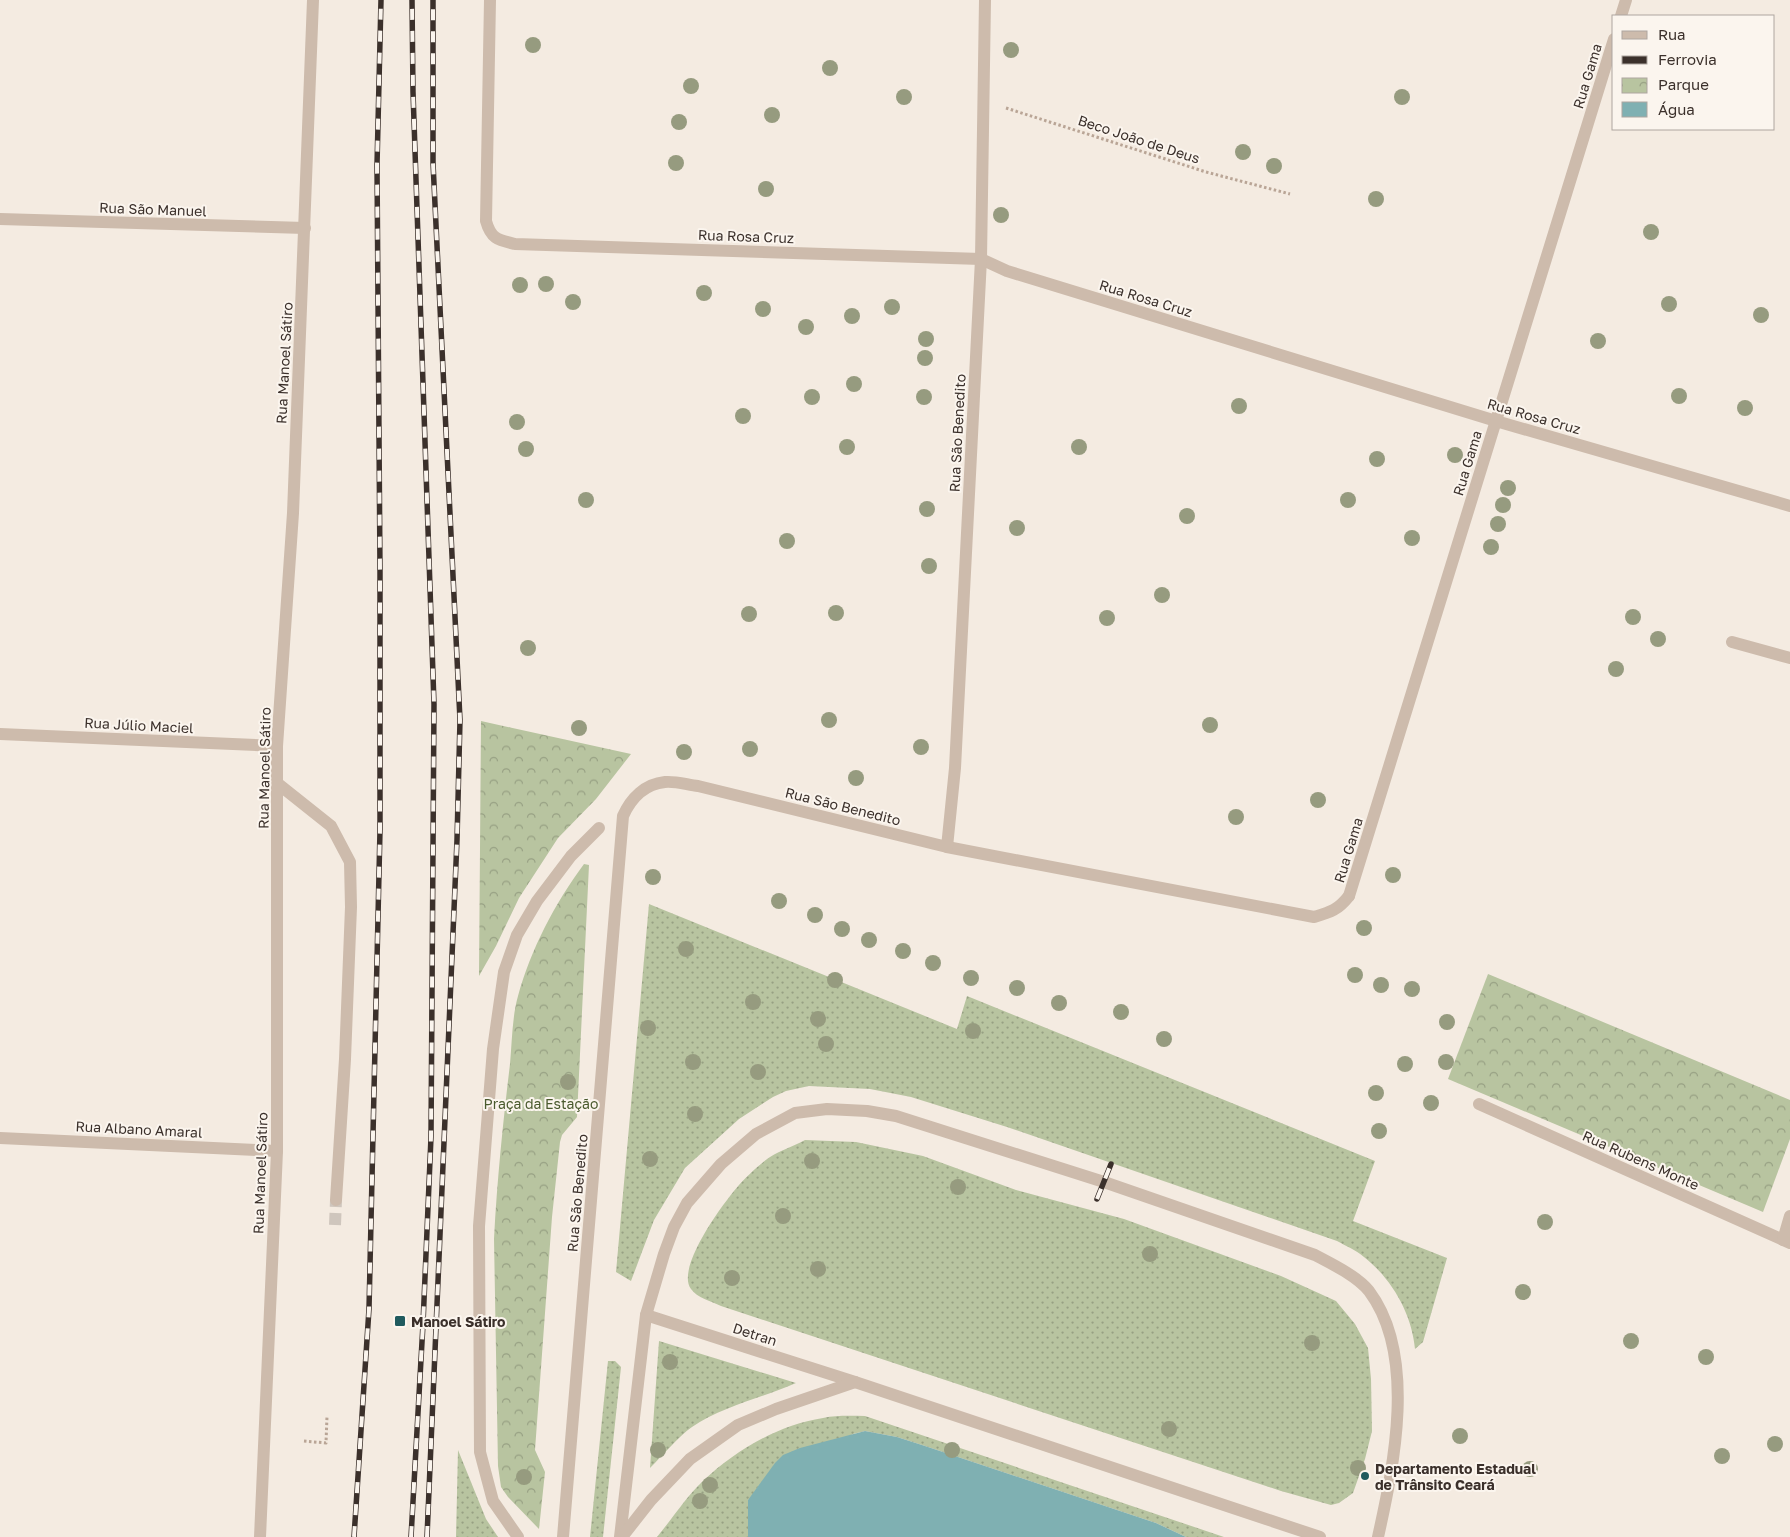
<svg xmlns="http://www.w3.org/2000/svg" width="1790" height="1537" viewBox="0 0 1790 1537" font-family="'Golos Text',sans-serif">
  <defs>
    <pattern id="grass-dots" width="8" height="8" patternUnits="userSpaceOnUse" patternTransform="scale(1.25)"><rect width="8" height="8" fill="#b8c4a0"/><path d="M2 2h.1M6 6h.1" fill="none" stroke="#97a083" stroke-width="1.8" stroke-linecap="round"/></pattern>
    <pattern id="park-crowns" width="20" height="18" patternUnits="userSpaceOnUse" patternTransform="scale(1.25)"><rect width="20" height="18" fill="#b8c4a0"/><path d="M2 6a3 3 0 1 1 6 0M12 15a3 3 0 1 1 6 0" fill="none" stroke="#97a083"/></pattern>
  </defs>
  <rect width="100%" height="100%" fill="#f4ebe1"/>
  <g fill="url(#grass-dots)">
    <path d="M649,904L957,1029L967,996L1375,1161L1353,1221L1447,1258L1423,1342L1415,1349C1412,1314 1392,1279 1364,1257C1356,1250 1346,1246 1337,1241L1007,1127L911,1097L870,1089L809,1086L786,1091L773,1097L739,1119L685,1168L654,1220L631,1281L616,1272Z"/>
    <path d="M805,1140L856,1142L923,1156L1016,1190L1124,1219L1281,1276L1336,1301L1355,1324L1368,1348L1371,1379L1372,1431L1365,1459L1353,1493L1339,1503L1331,1505L1281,1491L721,1306C711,1301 697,1298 691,1289C675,1268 724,1202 739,1185C747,1176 760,1164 770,1157C781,1150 794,1146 805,1140Z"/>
    <path d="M659,1341L796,1383C762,1398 723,1406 692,1427C679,1436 662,1456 650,1468Z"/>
    <path d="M608,1361H615L621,1367L603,1537H590Z"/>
    <path d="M865,1416L1224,1537H1186L1156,1523L922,1445L897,1437L865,1431L853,1434L748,1500V1537H657C672,1519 686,1497 703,1481C736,1450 778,1425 823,1418C837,1415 852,1416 865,1416Z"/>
    <path d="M458,1450L486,1519L498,1537H456Z"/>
  </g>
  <g fill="url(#park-crowns)">
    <path d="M481,721L631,754L596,799L558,838L519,898L496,946L479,976Z"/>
    <path d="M584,864L589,865L577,1117L562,1135L560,1142L552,1217L535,1450L545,1472L539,1529L508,1497L501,1487L498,1466L494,1239C497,1181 503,1122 510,1064C512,1043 512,1017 518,996C531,949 555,903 584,864Z"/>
    <path d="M1488,974L1790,1100V1139L1763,1212L1448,1079Z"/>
  </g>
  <path fill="#7fb0b2" d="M865,1431L897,1437L922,1445L1156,1523L1186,1537H748V1500L775,1463L783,1455L800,1448Z"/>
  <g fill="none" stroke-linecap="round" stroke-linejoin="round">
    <path stroke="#cfc6bd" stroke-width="12" stroke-dasharray="12 6" stroke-linecap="butt" d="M335,1225L336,1200"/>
    <g stroke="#b9a596" stroke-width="3" stroke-dasharray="2.5 2.5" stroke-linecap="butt">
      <path d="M1006,108L1206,172L1290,194"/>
      <path d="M304,1441L326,1443L327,1416"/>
    </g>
    <g stroke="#cdbbac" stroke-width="12">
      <path d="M947,847L1314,917C1331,912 1338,910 1349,896"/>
      <path d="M646,1315L855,1382L1320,1537"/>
      <path d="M620,1537L646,1315L664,1254L674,1227L687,1203L721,1164L756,1134L795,1113L827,1109L867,1111L896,1116L1104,1182L1315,1255C1332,1264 1357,1276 1369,1291C1417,1355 1394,1465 1378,1537"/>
      <path d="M622,1537L651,1500L690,1459L738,1425L776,1409L855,1382"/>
    </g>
    <g stroke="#cdbbac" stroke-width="12">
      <path d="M490,0L486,221C491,239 498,240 515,244L981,259L1007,271L1496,421L1790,506"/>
      <path d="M1621,16L1626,0"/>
      <path d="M0,219L305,228"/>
      <path d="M1732,642L1790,658"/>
      <path d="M0,734L277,746"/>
      <path d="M277,783L331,826L350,862L351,907L345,1059L336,1200"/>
      <path d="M1349,896L1614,39"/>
      <path d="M1479,1104L1790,1243"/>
      <path d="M0,1138L277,1151"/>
      <path d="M1783,1240L1790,1216"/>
      <path d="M260,1537L277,1151V746L293,513L313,0"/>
      <path d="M518,1537L493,1501L480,1452L479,1226L493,1049L504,972L517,935L537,901L571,856L599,828"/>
      <path d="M563,1537L623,816C631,798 645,784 665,782C676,781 688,785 698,786L947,847L955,768L981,259L985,0"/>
    </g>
    <g stroke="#3b302b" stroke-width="5.5">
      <g id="rail">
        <path d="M1097,1199L1111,1164"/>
        <path d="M354,1537L369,1309L380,830V571L377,165L381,0"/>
        <path d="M411,1537L423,1324L431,1137L434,704L413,92L412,0"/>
        <path d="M427,1537L457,840L460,720L433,163V0"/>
      </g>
    </g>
    <use href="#rail" stroke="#fbf5ee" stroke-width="4" stroke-dasharray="11" stroke-linecap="butt"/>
  </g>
  <g fill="#969b7f">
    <circle cx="533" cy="45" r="8"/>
    <circle cx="1011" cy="50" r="8"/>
    <circle cx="830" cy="68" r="8"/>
    <circle cx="691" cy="86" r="8"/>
    <circle cx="904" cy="97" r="8"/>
    <circle cx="1402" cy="97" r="8"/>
    <circle cx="772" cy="115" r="8"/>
    <circle cx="679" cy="122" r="8"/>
    <circle cx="1243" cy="152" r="8"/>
    <circle cx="676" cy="163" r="8"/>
    <circle cx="1274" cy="166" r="8"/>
    <circle cx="766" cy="189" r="8"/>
    <circle cx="1376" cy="199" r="8"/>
    <circle cx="1001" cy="215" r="8"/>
    <circle cx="1651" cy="232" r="8"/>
    <circle cx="546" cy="284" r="8"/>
    <circle cx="520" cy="285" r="8"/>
    <circle cx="704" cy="293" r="8"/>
    <circle cx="573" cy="302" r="8"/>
    <circle cx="1669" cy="304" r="8"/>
    <circle cx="892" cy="307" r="8"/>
    <circle cx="763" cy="309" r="8"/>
    <circle cx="1761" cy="315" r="8"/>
    <circle cx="852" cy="316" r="8"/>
    <circle cx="806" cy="327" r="8"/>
    <circle cx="926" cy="339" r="8"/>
    <circle cx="1598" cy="341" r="8"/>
    <circle cx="925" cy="358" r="8"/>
    <circle cx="854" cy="384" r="8"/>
    <circle cx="1679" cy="396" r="8"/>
    <circle cx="812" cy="397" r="8"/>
    <circle cx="924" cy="397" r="8"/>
    <circle cx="1239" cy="406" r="8"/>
    <circle cx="1745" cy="408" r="8"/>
    <circle cx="743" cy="416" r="8"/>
    <circle cx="517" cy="422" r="8"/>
    <circle cx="847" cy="447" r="8"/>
    <circle cx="1079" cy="447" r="8"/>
    <circle cx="526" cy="449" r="8"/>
    <circle cx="1455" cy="455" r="8"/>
    <circle cx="1377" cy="459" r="8"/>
    <circle cx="1508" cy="488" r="8"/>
    <circle cx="586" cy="500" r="8"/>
    <circle cx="1348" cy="500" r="8"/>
    <circle cx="1503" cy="505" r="8"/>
    <circle cx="927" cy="509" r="8"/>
    <circle cx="1187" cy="516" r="8"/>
    <circle cx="1498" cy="524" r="8"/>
    <circle cx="1017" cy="528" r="8"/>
    <circle cx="1412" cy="538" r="8"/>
    <circle cx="787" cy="541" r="8"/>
    <circle cx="1491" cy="547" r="8"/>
    <circle cx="929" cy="566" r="8"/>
    <circle cx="1162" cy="595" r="8"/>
    <circle cx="836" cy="613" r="8"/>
    <circle cx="749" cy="614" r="8"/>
    <circle cx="1633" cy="617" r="8"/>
    <circle cx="1107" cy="618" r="8"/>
    <circle cx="1658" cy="639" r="8"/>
    <circle cx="528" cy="648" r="8"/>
    <circle cx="1616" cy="669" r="8"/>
    <circle cx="829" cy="720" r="8"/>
    <circle cx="1210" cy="725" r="8"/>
    <circle cx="579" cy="728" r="8"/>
    <circle cx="921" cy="747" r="8"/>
    <circle cx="750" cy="749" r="8"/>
    <circle cx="684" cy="752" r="8"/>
    <circle cx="856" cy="778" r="8"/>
    <circle cx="1318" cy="800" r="8"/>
    <circle cx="1236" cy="817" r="8"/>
    <circle cx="1393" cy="875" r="8"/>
    <circle cx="653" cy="877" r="8"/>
    <circle cx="779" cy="901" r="8"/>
    <circle cx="815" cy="915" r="8"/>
    <circle cx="1364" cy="928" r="8"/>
    <circle cx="842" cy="929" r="8"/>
    <circle cx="869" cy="940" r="8"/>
    <circle cx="686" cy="949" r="8"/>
    <circle cx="903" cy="951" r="8"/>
    <circle cx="933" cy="963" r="8"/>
    <circle cx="1355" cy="975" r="8"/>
    <circle cx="971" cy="978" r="8"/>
    <circle cx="835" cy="980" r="8"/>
    <circle cx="1381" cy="985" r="8"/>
    <circle cx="1017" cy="988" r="8"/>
    <circle cx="1412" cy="989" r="8"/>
    <circle cx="753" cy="1002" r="8"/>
    <circle cx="1059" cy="1003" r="8"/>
    <circle cx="1121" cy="1012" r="8"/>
    <circle cx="818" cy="1019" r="8"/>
    <circle cx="1447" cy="1022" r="8"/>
    <circle cx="648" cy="1028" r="8"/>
    <circle cx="973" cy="1031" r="8"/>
    <circle cx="1164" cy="1039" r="8"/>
    <circle cx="826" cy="1044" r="8"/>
    <circle cx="693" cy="1062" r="8"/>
    <circle cx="1446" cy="1062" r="8"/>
    <circle cx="1405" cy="1064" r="8"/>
    <circle cx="758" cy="1072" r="8"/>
    <circle cx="568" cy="1082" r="8"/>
    <circle cx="1376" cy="1093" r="8"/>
    <circle cx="1431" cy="1103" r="8"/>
    <circle cx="695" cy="1114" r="8"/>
    <circle cx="1379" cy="1131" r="8"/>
    <circle cx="650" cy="1159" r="8"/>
    <circle cx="812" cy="1161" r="8"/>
    <circle cx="958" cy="1187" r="8"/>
    <circle cx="783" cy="1216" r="8"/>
    <circle cx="1545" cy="1222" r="8"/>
    <circle cx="1150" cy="1254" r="8"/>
    <circle cx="818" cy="1269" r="8"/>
    <circle cx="732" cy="1278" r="8"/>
    <circle cx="1523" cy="1292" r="8"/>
    <circle cx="1631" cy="1341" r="8"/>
    <circle cx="1312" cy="1343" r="8"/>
    <circle cx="1706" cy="1357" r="8"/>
    <circle cx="670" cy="1362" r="8"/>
    <circle cx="1169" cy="1429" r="8"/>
    <circle cx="1460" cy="1436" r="8"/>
    <circle cx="1775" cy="1444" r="8"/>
    <circle cx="658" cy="1450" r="8"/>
    <circle cx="952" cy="1450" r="8"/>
    <circle cx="1722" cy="1456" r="8"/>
    <circle cx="1358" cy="1468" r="8"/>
    <circle cx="1530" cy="1469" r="8"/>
    <circle cx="524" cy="1477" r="8"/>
    <circle cx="710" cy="1485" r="8"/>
    <circle cx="700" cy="1501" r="8"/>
  </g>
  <g fill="#1f5a5e" stroke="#fbf5ee" stroke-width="2">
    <rect x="394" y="1315" width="12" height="12" rx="2.5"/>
    <circle cx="1365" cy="1476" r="5"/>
  </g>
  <g text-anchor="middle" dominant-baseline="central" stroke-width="4" stroke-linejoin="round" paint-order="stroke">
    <g font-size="14" fill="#3b302b" stroke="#fbf5ee">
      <text transform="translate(1587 76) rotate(-73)">Rua Gama</text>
      <text transform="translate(1139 139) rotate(18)">Beco João de Deus</text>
      <text transform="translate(153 209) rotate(2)">Rua São Manuel</text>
      <text transform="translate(746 236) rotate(2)">Rua Rosa Cruz</text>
      <text transform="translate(1146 298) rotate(17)">Rua Rosa Cruz</text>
      <text transform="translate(284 363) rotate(-87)">Rua Manoel Sátiro</text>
      <text transform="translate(1534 416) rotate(16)">Rua Rosa Cruz</text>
      <text transform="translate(957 433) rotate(-87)">Rua São Benedito</text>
      <text transform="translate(1467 463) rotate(-73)">Rua Gama</text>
      <text transform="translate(139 725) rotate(3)">Rua Júlio Maciel</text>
      <text transform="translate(264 768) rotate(-89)">Rua Manoel Sátiro</text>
      <text transform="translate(843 806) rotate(14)">Rua São Benedito</text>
      <text transform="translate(1348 850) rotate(-73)">Rua Gama</text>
      <text transform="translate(139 1129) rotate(3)">Rua Albano Amaral</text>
      <text transform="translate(1641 1160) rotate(24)">Rua Rubens Monte</text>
      <text transform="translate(260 1173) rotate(-88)">Rua Manoel Sátiro</text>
      <text transform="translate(577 1193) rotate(-85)">Rua São Benedito</text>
      <text transform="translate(755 1334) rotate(18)">Detran</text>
    </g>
    <g font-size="14" fill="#4a5a2e" stroke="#fbf5ee">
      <text x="541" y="1103">Praça da Estação</text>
    </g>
    <g font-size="14" font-weight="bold" fill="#3b302b" stroke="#fbf5ee" text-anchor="start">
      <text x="411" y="1321">Manoel Sátiro</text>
      <text x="1375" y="1468">Departamento Estadual<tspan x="1375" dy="16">de Trânsito Ceará</tspan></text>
    </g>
  </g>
  <rect x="1612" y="15" width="162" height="115" fill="#fbf5ee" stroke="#aea6a0"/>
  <rect x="1622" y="31" width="25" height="8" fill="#cdbbac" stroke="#aea6a0"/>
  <text x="1658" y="40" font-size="15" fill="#3b302b">Rua</text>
  <rect x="1622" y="56" width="25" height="8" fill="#3b302b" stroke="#aea6a0"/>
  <text x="1658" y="65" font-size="15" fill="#3b302b">Ferrovia</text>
  <rect x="1622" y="78" width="25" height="15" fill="url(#park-crowns)" stroke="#aea6a0"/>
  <text x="1658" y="90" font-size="15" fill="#3b302b">Parque</text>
  <rect x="1622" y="102" width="25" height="15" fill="#7fb0b2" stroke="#aea6a0"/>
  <text x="1658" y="115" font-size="15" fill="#3b302b">Água</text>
</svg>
